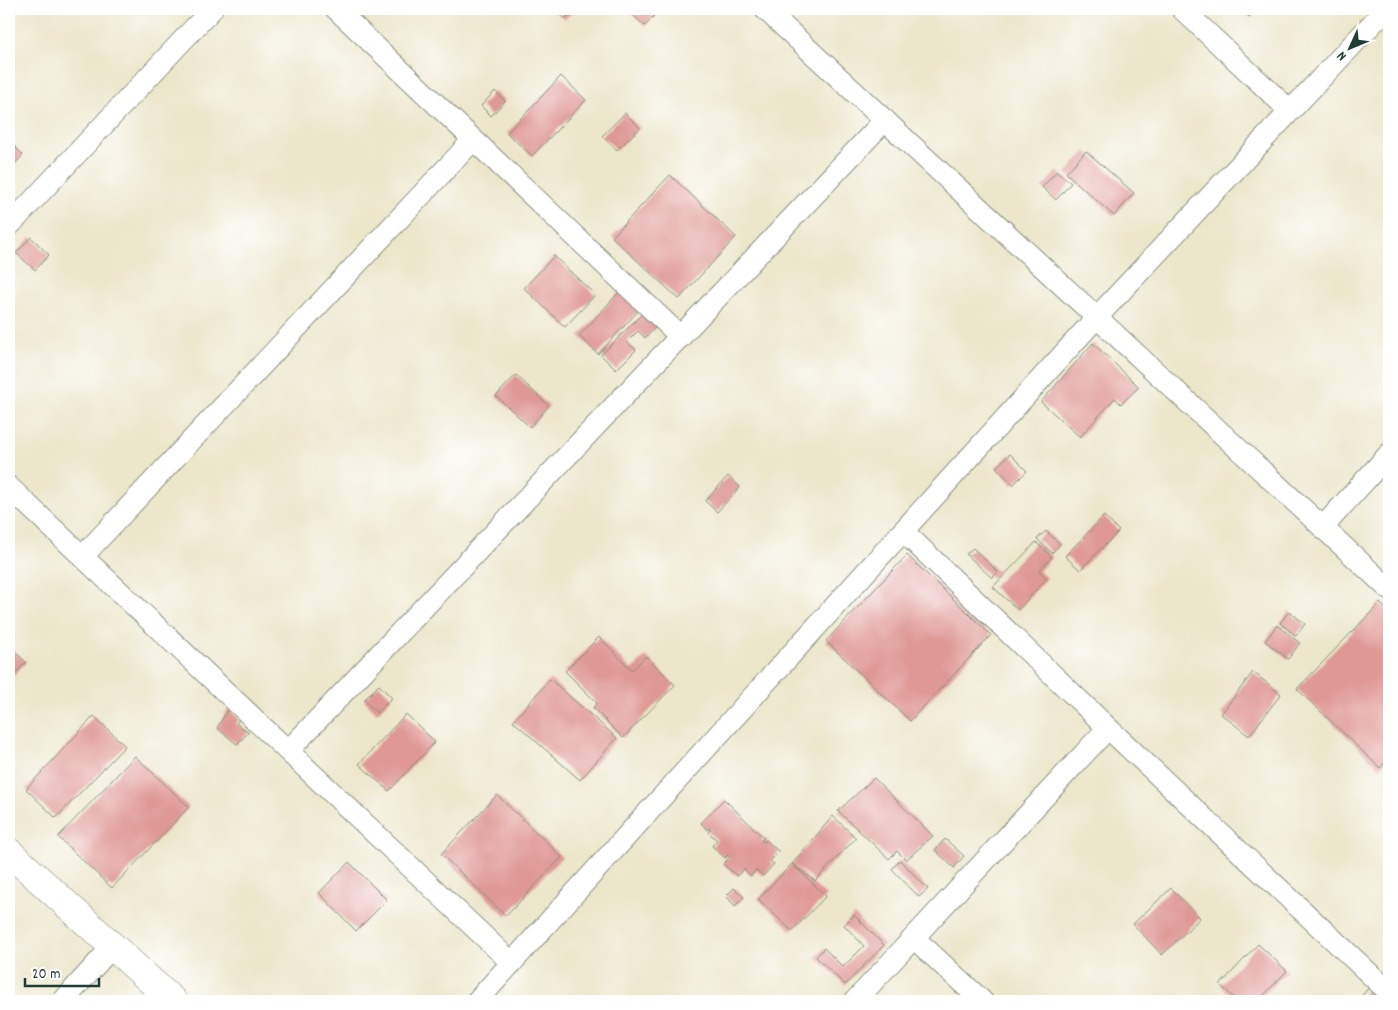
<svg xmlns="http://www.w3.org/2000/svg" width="1398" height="1010" viewBox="0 0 1398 1010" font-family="Dekko,sans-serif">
  <rect width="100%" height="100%" fill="#fff"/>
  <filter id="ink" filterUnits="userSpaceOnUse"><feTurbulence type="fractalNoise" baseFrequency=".02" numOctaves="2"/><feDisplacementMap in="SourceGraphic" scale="10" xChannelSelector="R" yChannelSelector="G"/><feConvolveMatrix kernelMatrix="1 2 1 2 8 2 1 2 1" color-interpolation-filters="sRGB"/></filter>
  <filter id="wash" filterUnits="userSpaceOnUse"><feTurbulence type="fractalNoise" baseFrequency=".0096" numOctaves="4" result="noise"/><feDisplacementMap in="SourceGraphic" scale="20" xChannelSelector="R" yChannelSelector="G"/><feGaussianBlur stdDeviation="1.12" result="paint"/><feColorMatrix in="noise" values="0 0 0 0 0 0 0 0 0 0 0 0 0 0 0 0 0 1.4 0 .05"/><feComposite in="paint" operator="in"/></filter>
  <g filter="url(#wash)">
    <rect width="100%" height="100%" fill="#ece6ca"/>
    <g id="blocks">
      <g fill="#df9894">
        <path d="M555,9H575L565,19Z"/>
        <path d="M626,9H660L645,26Z"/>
        <path d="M1241,9H1258L1249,17Z"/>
        <path d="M561,76L586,100L532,156L507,133Z"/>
        <path d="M495,91L505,101L491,116L481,106Z"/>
        <path d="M625,113L640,128L617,150L602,136Z"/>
        <path d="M9,141L23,155L9,170Z"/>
        <path d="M1086,151L1134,193L1114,216L1066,173Z"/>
        <path d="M1057,171L1071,183L1056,200L1042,187Z"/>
        <path d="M670,175L736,237L679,299L612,237Z"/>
        <path d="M31,237L49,255L35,270L16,253Z"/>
        <path d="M554,256L595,295L565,327L524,288Z"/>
        <path d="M621,290L641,308L598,354L579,336Z"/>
        <path d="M643,313L657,326L645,338L638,331L627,342L636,350L616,370L601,355Z"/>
        <path d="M1093,343L1139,387L1121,404L1115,398L1080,437L1041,402Z"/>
        <path d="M516,375L549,406L530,427L496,396Z"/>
        <path d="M1010,454L1027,471L1013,485L996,467Z"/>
        <path d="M728,476L740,487L717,512L705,501Z"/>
        <path d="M1104,516L1119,531L1080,570L1065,556Z"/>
        <path d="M1046,531L1060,544L1052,553L1037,539Z"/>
        <path d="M1036,542L1052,557L1039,571L1047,578L1018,610L993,587Z"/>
        <path d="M973,548L998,572L992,578L966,554Z"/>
        <path d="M907,555L991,635L910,721L826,641Z"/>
        <path d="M1380,603L1389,612V758L1380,768L1297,689Z"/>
        <path d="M1289,611L1305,624L1296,636L1280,623Z"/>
        <path d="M1277,625L1300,643L1288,659L1265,641Z"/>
        <path d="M599,637L632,670L646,656L675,685L623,738L593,708L597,703L565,671Z"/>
        <path d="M9,646L26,662L9,681Z"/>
        <path d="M1253,672L1281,694L1249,736L1221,714Z"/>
        <path d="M550,679L617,738L580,780L513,721Z"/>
        <path d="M379,685L392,698L377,713L364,700Z"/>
        <path d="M228,709L239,719L236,724L249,732L237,744L217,728Z"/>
        <path d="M406,714L435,742L389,791L359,764Z"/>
        <path d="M94,716L125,746L56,818L26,789Z"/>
        <path d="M135,756L189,807L112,888L58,837Z"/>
        <path d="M874,778L933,836L906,860L897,851L889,859L838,811Z"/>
        <path d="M497,795L562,857L506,916L441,854Z"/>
        <path d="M724,799L764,838L761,840L764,842L766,840L779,852L770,861L774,864L763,876L756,870L751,876L744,869L737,876L723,864L730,857L728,855L725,858L712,846L717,840L708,832L711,829L709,828L707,830L701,823Z"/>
        <path d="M833,816L856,838L815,881L792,864L826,896L792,931L758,899L792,864Z"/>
        <path d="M945,839L964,856L954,868L935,850Z"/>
        <path d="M900,860L928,889L919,897L892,869Z"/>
        <path d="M349,862L387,900L356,931L319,893Z"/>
        <path d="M734,888L744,897L735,906L726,896Z"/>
        <path d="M1171,888L1200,918L1162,955L1133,924Z"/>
        <path d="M854,915L884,945L845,985L816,957L824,948L843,967L864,946L844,925Z"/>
        <path d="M1258,944L1287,971L1258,1001H1237L1220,985Z"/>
        <path d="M1373,982L1389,1001H1366L1361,997Z"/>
      </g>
    </g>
  </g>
  <g filter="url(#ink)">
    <use href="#blocks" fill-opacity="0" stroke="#86927f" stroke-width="1"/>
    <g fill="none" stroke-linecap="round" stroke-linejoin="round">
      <g stroke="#86927f" stroke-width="23">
        <g id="street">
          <path d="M336,9L681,337"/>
          <path d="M765,9L1389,589"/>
          <path d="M1182,9L1289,110"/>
          <path d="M9,226L212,9"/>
          <path d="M9,487L512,963"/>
          <path d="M1323,527L1389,454"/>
          <path d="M904,532L1108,728L1389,992"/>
          <path d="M82,557L473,140"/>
          <path d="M288,751L885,120"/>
          <path d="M914,938L982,1001"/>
          <path d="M63,1001L112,947"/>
          <path d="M477,1001L1097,317L1386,9"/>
          <path d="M855,1001L1108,728"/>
        </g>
      </g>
      <g stroke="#86927f" stroke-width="29">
        <path id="secondary" d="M9,852L173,1001"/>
      </g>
      <use href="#street" stroke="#fff" stroke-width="21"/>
      <use href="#secondary" stroke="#fff" stroke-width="28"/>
    </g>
  </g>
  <rect width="1398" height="1010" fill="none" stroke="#fff" stroke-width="30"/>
  <g transform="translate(1350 48) rotate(226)" stroke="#ffffff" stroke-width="4" paint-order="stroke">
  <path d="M0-4L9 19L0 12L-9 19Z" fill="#1f3d34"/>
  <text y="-8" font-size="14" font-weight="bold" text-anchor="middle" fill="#1f3d34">N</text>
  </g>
  <path d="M25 978v8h74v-8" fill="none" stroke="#1f3d34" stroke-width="2.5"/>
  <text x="32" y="978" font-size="15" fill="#1f3d34" stroke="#ffffff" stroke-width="4" paint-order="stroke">20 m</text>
</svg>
